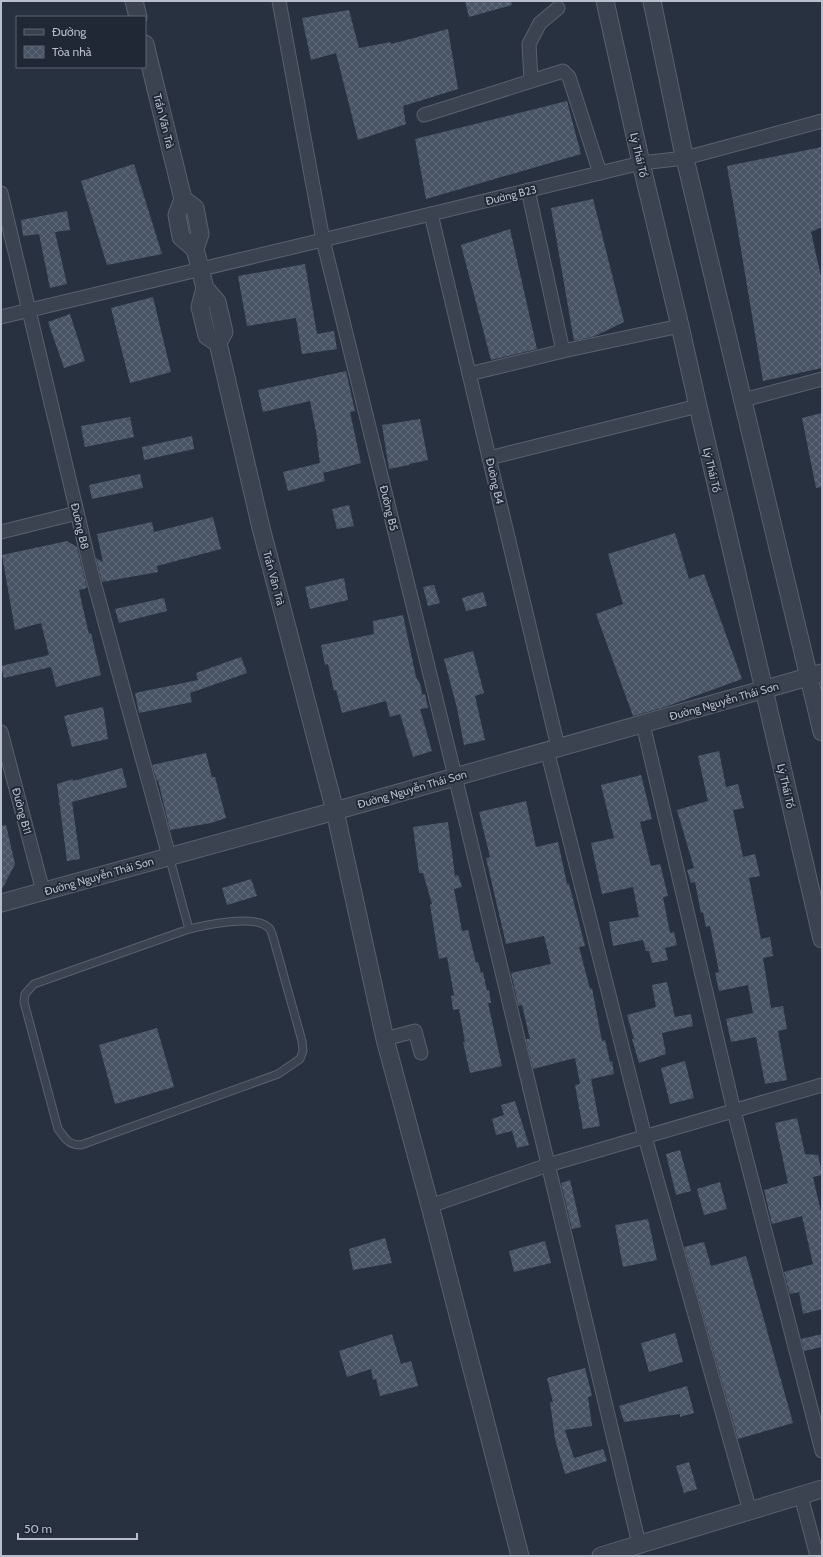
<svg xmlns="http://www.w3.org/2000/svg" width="823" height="1557" viewBox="0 0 823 1557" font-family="Cabin,sans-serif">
  <defs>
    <pattern id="building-cross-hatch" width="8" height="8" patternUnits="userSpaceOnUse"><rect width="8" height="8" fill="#485364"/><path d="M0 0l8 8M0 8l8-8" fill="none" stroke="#606a79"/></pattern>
  </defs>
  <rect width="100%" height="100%" fill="#273140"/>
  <g fill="url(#building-cross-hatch)">
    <path d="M465,1H511L512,5L469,17Z"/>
    <path d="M349,10L359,48L391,42V44L448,29L458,89L403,106L406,124L358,140L336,53L311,60L302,18Z"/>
    <path d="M567,101L581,154L426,199L415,139Z"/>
    <path d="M822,147V227L811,232L822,281V368L763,381L727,166Z"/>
    <path d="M134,164L162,254L107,265L81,181Z"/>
    <path d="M593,199L624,322L595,336L574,341L551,208Z"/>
    <path d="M67,211L70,230L55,232L67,284L50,288L39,234L23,236L21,220Z"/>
    <path d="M510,229L537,349L491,360L461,245Z"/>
    <path d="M305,264L317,334L334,331L337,349L302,354L296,318L247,326L238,276Z"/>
    <path d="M153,297L171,372L130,383L111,308Z"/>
    <path d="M70,314L85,361L64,368L48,322Z"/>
    <path d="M346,371L355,411L350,412L361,463L323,473L325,481L288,491L283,472L320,463L317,442H318L310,401L263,412L258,390Z"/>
    <path d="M822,413V487L816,488L802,418Z"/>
    <path d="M130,417L134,437L85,447L81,426Z"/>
    <path d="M420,419L428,460L409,464V465L389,469L382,425Z"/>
    <path d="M192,436L194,449L144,460L142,447Z"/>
    <path d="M140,474L143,488L92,499L89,485Z"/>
    <path d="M349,505L354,526L337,529L332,509Z"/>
    <path d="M213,517L221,549L157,566L158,572L102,582L96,558L103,562L97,534L152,522L154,532Z"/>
    <path d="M675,533L689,579L704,574L742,679L665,707L633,716L596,614L623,604L608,554Z"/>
    <path d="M67,541L77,547L87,588L79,590L82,604L89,634L91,633L101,675L56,687L51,667L4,678L1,666L49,655L41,623L15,630L2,555Z"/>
    <path d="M344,578L348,600L310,609L305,587Z"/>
    <path d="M434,585L440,603L428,606L423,587Z"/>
    <path d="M483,592L487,606L466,611L462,598Z"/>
    <path d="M164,598L167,611L119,623L115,609Z"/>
    <path d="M403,615L416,677L421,686L422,695L425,694L428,708L420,709L432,751L413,757L400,714L390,717L386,701L342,713L336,690L334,691L328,664L325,665L321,645L374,634L373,621Z"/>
    <path d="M473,651L484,693L475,696L485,740L464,745L457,708L444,659Z"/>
    <path d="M241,657L247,673L190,693L192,702L139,713L135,693L198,680L196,673Z"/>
    <path d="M103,707L108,739L72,747L64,716Z"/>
    <path d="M719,751L726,787L738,784L744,808L733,810L743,857L755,854L760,876L749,878L761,939L770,937L773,956L763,958L771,1008L783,1006L787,1029L778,1031L787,1080L765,1084L756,1037L731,1042L726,1019L753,1013L748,985L719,991L715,973L719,972L710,926L706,927L703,912L701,913L695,882L691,883L687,870L694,868L677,810L708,801L698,756Z"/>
    <path d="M206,753L212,777H215L226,818L211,823L170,830L158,780L157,781L152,765Z"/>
    <path d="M122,768L127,787L72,802L80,859L67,861L57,784L73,779V781Z"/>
    <path d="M641,775L652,819L640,822L651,866L660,864L668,896L663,897L670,933L674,932L677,945L665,948L668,960L652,963L649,951H646L643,940L613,946L609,922L639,917L633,887L602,894L591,843L614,838L601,785Z"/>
    <path d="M526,801L536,847L558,842L567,884H569L585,946L579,947L590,989L592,988L602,1041L605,1040L610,1062L612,1061L614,1074L591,1079L600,1126L583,1129L575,1085L580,1084L575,1058L533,1069L526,1039H530L522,1005L518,1006L516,995L511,973L551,964L544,936L506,944L486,858L490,857L479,812Z"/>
    <path d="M448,822L455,876L458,875L462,887L454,889L462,931L468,930L476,963L478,962L481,973L483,972L487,991L489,990L491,1003H488L502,1066L470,1073L463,1042H465L459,1009L453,1010L451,996L454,995L447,957L439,959L430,905L432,904L423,873H419L413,827Z"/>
    <path d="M6,825L15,864L1,891V826Z"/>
    <path d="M251,879L257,896L227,905L222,888Z"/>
    <path d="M667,982L675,1017L691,1014L693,1026L662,1033L666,1054L639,1063L632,1039H634L627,1015L656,1007L652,985Z"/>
    <path d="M157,1028L174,1087L115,1104L99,1045Z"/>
    <path d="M685,1061L694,1098L670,1104L661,1068Z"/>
    <path d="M515,1101L529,1145L517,1148L512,1131L496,1135L492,1119L504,1115L501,1105Z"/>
    <path d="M797,1118L805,1154L818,1155L822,1173V1175L813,1177L822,1216V1309L803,1314L799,1292L790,1294L784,1272L813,1264L802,1216L772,1224L764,1190L788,1183L775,1123Z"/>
    <path d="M680,1150L691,1191L676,1195L666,1154Z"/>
    <path d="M570,1180L581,1227L572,1229L561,1183Z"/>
    <path d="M720,1182L727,1209L704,1215L697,1189Z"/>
    <path d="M648,1219L657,1260L623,1267L615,1225Z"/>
    <path d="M385,1238L392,1263L353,1270L349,1249Z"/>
    <path d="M545,1241L551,1263L514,1272L509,1251Z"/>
    <path d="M704,1242L711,1266L746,1256L793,1423L738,1439L684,1247Z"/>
    <path d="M675,1333L683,1362L649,1372L641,1343Z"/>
    <path d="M392,1334L401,1364L411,1361L418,1386L380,1396L376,1379L373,1380L371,1369L347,1377L339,1351Z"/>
    <path d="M822,1334V1347L804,1351L801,1339Z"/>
    <path d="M585,1368L592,1396L588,1397L592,1426L565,1430L574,1458L603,1449L607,1461L565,1474L555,1439L550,1402H553L547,1378Z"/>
    <path d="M687,1386L694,1413L680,1417V1414L624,1422L619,1406Z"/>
    <path d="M689,1462L697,1489L684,1493L676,1466Z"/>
  </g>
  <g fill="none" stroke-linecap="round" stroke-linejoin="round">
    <g stroke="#59616e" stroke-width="9">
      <path id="service" d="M169,856L189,929C206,925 256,914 269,928C271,930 272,934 273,937L302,1041L303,1051L300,1059L278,1074L81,1145C68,1145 66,1139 58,1129L24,1002L25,994L34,984L189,929"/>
    </g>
    <g stroke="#59616e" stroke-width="15">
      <g id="minor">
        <path d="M279,1L323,240L455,776L639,1544"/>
        <path d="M531,80L529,44L540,23L558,8"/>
        <path d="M424,115L563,71L569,77L600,173"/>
        <path d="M528,190L563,351"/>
        <path d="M1,193L92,575L169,856"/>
        <path d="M431,214L558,747"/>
        <path d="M1,317L431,214L641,163L685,158L822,121"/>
        <path d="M469,374L563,351L680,326"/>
        <path d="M743,400L822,379"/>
        <path d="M489,458L698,406"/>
        <path d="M1,532L77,513"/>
        <path d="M643,724L734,1111L822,1451"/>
        <path d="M1,732L43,891"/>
        <path d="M547,750L645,1137L750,1511"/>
        <path d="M385,1039L415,1031L421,1053"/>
        <path d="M430,1206L548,1165L822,1085"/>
        <path d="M801,1496L817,1556"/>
      </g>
    </g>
    <g stroke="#59616e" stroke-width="19">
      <g id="tertiary">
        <path d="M134,1L138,17"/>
        <path d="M605,1L641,163L680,326L698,406L822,939"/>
        <path d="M652,1L682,146L822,732"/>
        <path d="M145,44L183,199L177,215L181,237L195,249"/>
        <path d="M183,199L195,208L200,234L195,249"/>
        <path d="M195,249L205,288L217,302L224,332L218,343L261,528L335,811L385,1039L430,1206L520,1556"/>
        <path d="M205,288L200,307L207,336L218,343"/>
        <path d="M1,903L335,811L822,673"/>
        <path d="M601,1556L822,1489"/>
      </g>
    </g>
    <use href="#service" stroke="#3b4350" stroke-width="7"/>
    <use href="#minor" stroke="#3b4350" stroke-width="13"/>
    <use href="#tertiary" stroke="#3b4350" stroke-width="17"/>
  </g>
  <g text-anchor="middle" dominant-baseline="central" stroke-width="3.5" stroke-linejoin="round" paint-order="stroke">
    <g font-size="11" fill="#b8becb" stroke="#202836">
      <text transform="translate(164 121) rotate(76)">Trần Văn Trà</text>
      <text transform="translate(639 155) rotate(77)">Lý Thái Tổ</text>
      <text transform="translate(511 195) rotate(-14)">Đường B23</text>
      <text transform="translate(712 470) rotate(77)">Lý Thái Tổ</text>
      <text transform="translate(495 481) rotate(77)">Đường B4</text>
      <text transform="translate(389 508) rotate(76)">Đường B5</text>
      <text transform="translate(80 526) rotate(77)">Đường B8</text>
      <text transform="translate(274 578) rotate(75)">Trần Văn Trà</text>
      <text transform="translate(724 701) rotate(-16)">Đường Nguyễn Thái Sơn</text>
      <text transform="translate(786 786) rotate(77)">Lý Thái Tổ</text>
      <text transform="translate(412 789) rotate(-16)">Đường Nguyễn Thái Sơn</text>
      <text transform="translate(22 811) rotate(75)">Đường B11</text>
      <text transform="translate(99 876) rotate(-16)">Đường Nguyễn Thái Sơn</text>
    </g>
  </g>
  <rect width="823" height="1557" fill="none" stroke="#b8becb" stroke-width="4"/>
  <rect x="16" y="16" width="130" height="52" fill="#202836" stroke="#5d6472"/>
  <rect x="24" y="29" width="20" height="6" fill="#3b4350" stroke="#5d6472"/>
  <text x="52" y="36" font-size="12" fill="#b8becb">Đường</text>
  <rect x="24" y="46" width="20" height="12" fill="url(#building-cross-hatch)" stroke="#5d6472"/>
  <text x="52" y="56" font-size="12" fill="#b8becb">Tòa nhà</text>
  <path d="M18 1533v6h119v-6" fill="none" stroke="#b8becb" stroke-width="2"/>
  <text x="24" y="1533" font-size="12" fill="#b8becb" stroke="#202836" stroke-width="3" paint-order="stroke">50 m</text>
</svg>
